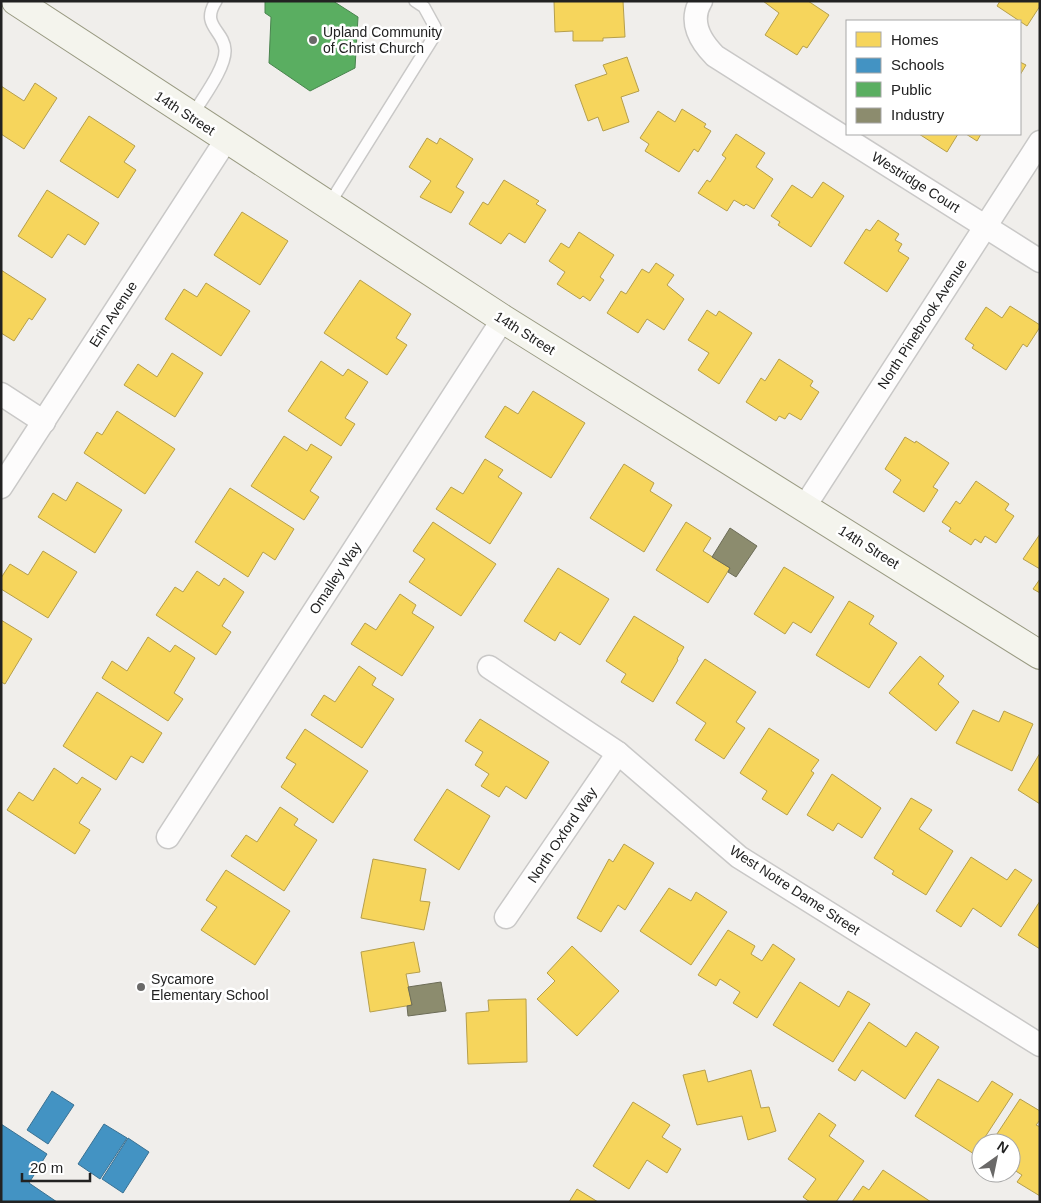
<svg xmlns="http://www.w3.org/2000/svg" width="1041" height="1203" viewBox="0 0 1041 1203" font-family="Arial,sans-serif">
  <rect width="100%" height="100%" fill="#f0eeeb"/>
  <g fill="#f6d55c" stroke="#b69f4b">
    <path d="M554,1H623L625,37L603,38V41H573V31L555,32Z"/>
    <path d="M763,1H808L829,15L807,48L803,46L797,55L765,35L779,13Z"/>
    <path d="M1000,1H1040V6L1027,26L997,6Z"/>
    <path d="M627,57L639,91L621,97L629,122L603,131L598,117L588,121L575,85L607,74L603,65Z"/>
    <path d="M1020,62L1026,65L1020,75Z"/>
    <path d="M35,83L57,98L24,149L1,134V86L24,101Z"/>
    <path d="M682,109L706,124L704,127L711,131L698,152L694,149L679,172L645,151L649,144L640,138L658,111L675,122Z"/>
    <path d="M89,116L135,146L124,162L136,170L118,198L60,161Z"/>
    <path d="M736,134L765,153L756,167L773,179L754,209L746,204L744,206L734,200L727,211L698,193L707,180L710,182L726,158L722,155Z"/>
    <path d="M919,134H958L947,152Z"/>
    <path d="M966,134H981L977,141Z"/>
    <path d="M427,138L437,144L440,138L473,159L456,187L464,192L451,213L420,197L431,181L409,167Z"/>
    <path d="M504,180L539,201L536,204L546,210L525,243L509,233L501,244L469,224L483,202L488,205Z"/>
    <path d="M823,182L844,196L811,247L778,225L780,222L771,216L792,185L812,198Z"/>
    <path d="M47,190L99,223L85,245L68,234L52,258L18,236Z"/>
    <path d="M242,212L288,241L260,285L214,255Z"/>
    <path d="M878,220L899,234L895,240L902,244L898,251L909,258L887,292L844,263L866,229L870,231Z"/>
    <path d="M579,232L614,255L600,277L604,280L590,301L583,296L580,299L557,284L565,272L549,261L561,243L569,248Z"/>
    <path d="M656,263L674,275L667,285L684,299L664,330L647,319L638,333L607,313L621,291L626,294L642,269L649,273Z"/>
    <path d="M1,270L46,299L32,320L29,318L14,341L1,333Z"/>
    <path d="M360,280L411,314L396,338L407,345L387,375L324,333Z"/>
    <path d="M206,283L250,311L221,356L165,319L184,289L197,297Z"/>
    <path d="M1010,306L1040,325V327L1027,347L1023,344L1006,370L972,348L974,345L965,339L986,307L1002,318Z"/>
    <path d="M707,310L716,316L719,311L752,333L719,384L698,370L709,353L688,340Z"/>
    <path d="M172,353L203,373L175,417L124,385L138,364L157,377Z"/>
    <path d="M779,359L813,381L810,386L819,392L801,420L789,413L785,419L779,416L776,421L746,402L761,378L765,381Z"/>
    <path d="M321,361L343,376L348,369L368,382L345,418L355,424L341,446L288,411Z"/>
    <path d="M533,391L585,423L551,478L485,437L505,406L518,414Z"/>
    <path d="M117,411L175,449L145,494L84,453L97,432L102,435Z"/>
    <path d="M284,436L307,451L311,444L332,457L310,491L319,497L304,520L251,486Z"/>
    <path d="M905,437L915,443L916,441L949,463L933,487L938,490L924,512L893,492L901,480L885,469Z"/>
    <path d="M485,459L503,470L498,477L522,493L490,544L436,509L451,487L463,494Z"/>
    <path d="M624,464L654,483L650,491L672,505L644,552L590,518Z"/>
    <path d="M976,481L1009,504L1005,510L1014,516L996,543L985,536L981,543L975,539L971,545L949,531L951,528L942,522L956,501L960,504Z"/>
    <path d="M77,482L122,510L95,553L38,517L53,493L66,501Z"/>
    <path d="M230,488L294,529L275,560L263,552L248,577L195,542Z"/>
    <path d="M433,522L496,564L461,616L409,582L425,559L413,551Z"/>
    <path d="M686,522L711,538L703,551L730,568L708,603L656,570Z"/>
    <path d="M1040,534V569L1023,559Z"/>
    <path d="M43,551L77,572L48,618L1,589V578L10,564L28,575Z"/>
    <path d="M784,567L834,597L811,633L793,622L785,634L754,614Z"/>
    <path d="M558,568L609,599L580,645L560,632L555,641L524,621Z"/>
    <path d="M197,571L219,586L224,578L244,592L222,626L231,632L216,655L156,615L175,587L183,592Z"/>
    <path d="M1040,579V593L1033,589Z"/>
    <path d="M400,594L416,605L412,613L434,627L402,676L351,644L365,623L376,630Z"/>
    <path d="M849,601L874,616L869,624L897,643L869,688L816,655Z"/>
    <path d="M634,616L684,647L677,659L678,660L653,702L621,682L626,674L606,661Z"/>
    <path d="M1,620L32,639L5,684L1,682Z"/>
    <path d="M148,637L170,652L175,645L195,658L174,693L183,699L168,721L102,678L112,661L127,671Z"/>
    <path d="M920,656L944,676L938,684L959,702L936,731L889,693Z"/>
    <path d="M705,659L756,692L736,722L745,728L724,759L695,740L706,723L676,703Z"/>
    <path d="M359,666L376,678L372,685L394,699L362,748L311,715L324,695L335,702Z"/>
    <path d="M97,692L162,733L143,763L131,756L116,780L63,746Z"/>
    <path d="M973,710L999,722L1004,711L1033,724L1012,771L956,743Z"/>
    <path d="M480,719L549,762L526,799L506,786L499,797L481,786L489,774L475,765L483,752L465,741Z"/>
    <path d="M769,728L819,760L811,771L814,773L787,815L762,799L767,791L740,773Z"/>
    <path d="M305,729L368,771L333,823L281,787L296,764L286,758Z"/>
    <path d="M1040,753V804L1018,790Z"/>
    <path d="M54,768L77,784L82,777L101,789L79,823L90,830L75,854L7,810L19,792L33,801Z"/>
    <path d="M832,774L881,808L862,838L838,823L833,831L807,815Z"/>
    <path d="M447,789L490,816L459,870L414,840Z"/>
    <path d="M911,798L932,810L919,829L953,851L926,895L892,874L894,871L874,858Z"/>
    <path d="M280,807L298,819L294,825L317,840L284,891L231,856L246,835L257,842Z"/>
    <path d="M624,844L654,863L625,910L618,905L601,932L577,918L609,859L613,862Z"/>
    <path d="M971,857L1007,880L1015,869L1032,880L1001,927L973,908L961,927L936,911Z"/>
    <path d="M373,859L426,869L420,901L430,902L424,930L361,918Z"/>
    <path d="M226,870L290,911L255,965L201,930L217,907L206,900Z"/>
    <path d="M669,888L691,901L696,892L727,912L691,965L640,931Z"/>
    <path d="M1040,901V949L1018,935Z"/>
    <path d="M728,930L755,946L751,954L762,961L773,944L795,959L757,1018L733,1003L740,992L720,979L716,986L698,975Z"/>
    <path d="M414,942L420,972L406,974L412,1005L370,1012L361,952Z"/>
    <path d="M572,946L619,991L577,1036L537,999L555,981L547,973Z"/>
    <path d="M800,982L839,1007L848,991L870,1004L833,1062L773,1025Z"/>
    <path d="M526,999L527,1062L468,1064L466,1013L489,1011L488,1000Z"/>
    <path d="M869,1022L906,1047L916,1032L939,1047L905,1099L862,1070L855,1081L838,1070Z"/>
    <path d="M705,1070L708,1082L751,1070L761,1108L769,1107L776,1131L748,1140L742,1116L697,1125L683,1075Z"/>
    <path d="M938,1079L978,1102L992,1081L1013,1094L974,1154L915,1116Z"/>
    <path d="M1020,1099L1040,1111V1120L1036,1125L1040,1127V1196L1017,1182L1022,1175L1011,1168V1143H991Z"/>
    <path d="M633,1102L670,1125L662,1137L681,1149L667,1173L647,1160L629,1189L593,1166Z"/>
    <path d="M819,1113L836,1125L829,1136L864,1161L836,1202H810L803,1197L816,1179L788,1159Z"/>
    <path d="M883,1170L931,1202H852L863,1186L869,1190Z"/>
    <path d="M577,1189L598,1202H569Z"/>
  </g>
  <g fill="#4393c3" stroke="#397193">
    <path d="M52,1091L74,1105L48,1144L27,1130Z"/>
    <path d="M1,1124L47,1154L29,1183L57,1202H1Z"/>
    <path d="M104,1124L127,1138L100,1179L78,1164Z"/>
    <path d="M128,1138L149,1152L123,1193L102,1179Z"/>
  </g>
  <path fill="#5aae61" stroke="#49844e" d="M265,1H333L358,17L355,68L310,91L269,63L271,17L265,13Z"/>
  <g fill="#8c8c6e" stroke="#6c6c57">
    <path d="M730,528L757,546L736,577L728,572L730,568L712,557Z"/>
    <path d="M441,982L446,1011L408,1016L407,1006L412,1005L408,987Z"/>
  </g>
  <g fill="none" stroke-linecap="round" stroke-linejoin="round">
    <g stroke="#c9c8c7" stroke-width="14">
      <g id="lane">
        <path d="M192,116C201,100 226,68 225,50C224,30 200,26 216,1"/>
        <path d="M328,206L433,38L435,27L424,7L415,1"/>
      </g>
    </g>
    <g stroke="#c9c8c7" stroke-width="25">
      <g id="street">
        <path d="M701,1C688,22 701,42 715,56L1040,261"/>
        <path d="M1,394L44,422"/>
        <path d="M1,487L226,140"/>
        <path d="M805,506L1040,142"/>
        <path d="M489,667L618,753L739,857L1040,1045"/>
        <path d="M168,837L503,319"/>
        <path d="M506,917L618,753"/>
      </g>
    </g>
    <g stroke="#999a82" stroke-width="30">
      <path id="secondary" d="M16,1L503,319L1040,655"/>
    </g>
    <use href="#lane" stroke="#fdfcfc" stroke-width="11"/>
    <use href="#street" stroke="#fdfcfc" stroke-width="22"/>
    <use href="#secondary" stroke="#f4f4ed" stroke-width="28"/>
  </g>
  <g fill="#6a6968" stroke="#fff" stroke-width="2">
    <circle cx="313" cy="40" r="5"/>
    <circle cx="141" cy="987" r="5"/>
  </g>
  <g text-anchor="middle" dominant-baseline="central" stroke-width="5" stroke-linejoin="round" paint-order="stroke">
    <g font-size="14" fill="#222" stroke="#fff" text-anchor="start">
      <text x="323" y="32">Upland Community<tspan x="323" dy="16">of Christ Church</tspan></text>
      <text x="151" y="979">Sycamore<tspan x="151" dy="16">Elementary School</tspan></text>
    </g>
    <g font-size="14" fill="#222" stroke="#fff">
      <text transform="translate(185 113) rotate(33)">14th Street</text>
      <text transform="translate(916 182) rotate(32)">Westridge Court</text>
      <text transform="translate(113 314) rotate(-57)">Erin Avenue</text>
      <text transform="translate(922 324) rotate(-57)">North Pinebrook Avenue</text>
      <text transform="translate(525 333) rotate(32)">14th Street</text>
      <text transform="translate(869 547) rotate(32)">14th Street</text>
      <text transform="translate(335 578) rotate(-57)">Omalley Way</text>
      <text transform="translate(562 835) rotate(-56)">North Oxford Way</text>
      <text transform="translate(795 890) rotate(33)">West Notre Dame Street</text>
    </g>
  </g>
  <rect width="1041" height="1203" fill="none" stroke="#222222" stroke-width="5"/>
  <rect x="846" y="20" width="175" height="115" fill="#ffffff" stroke="#a7a7a7"/>
  <rect x="856" y="32" width="25" height="15" fill="#f6d55c" stroke="#a7a7a7"/>
  <text x="891" y="45" font-size="15" fill="#222222">Homes</text>
  <rect x="856" y="58" width="25" height="15" fill="#4393c3" stroke="#a7a7a7"/>
  <text x="891" y="70" font-size="15" fill="#222222">Schools</text>
  <rect x="856" y="82" width="25" height="15" fill="#5aae61" stroke="#a7a7a7"/>
  <text x="891" y="95" font-size="15" fill="#222222">Public</text>
  <rect x="856" y="108" width="25" height="15" fill="#8c8c6e" stroke="#a7a7a7"/>
  <text x="891" y="120" font-size="15" fill="#222222">Industry</text>
  <g transform="translate(996 1158) rotate(33)"><circle r="24" fill="#ffffff" stroke="#a7a7a7"/>
  <path d="M0-4L9 19L0 12L-9 19Z" fill="#6a6968"/>
  <text y="-8" font-size="14" font-weight="bold" text-anchor="middle" fill="#222222">N</text>
  </g>
  <path d="M22 1173v8h68v-8" fill="none" stroke="#222222" stroke-width="2.5"/>
  <text x="30" y="1173" font-size="15" fill="#222222" stroke="#ffffff" stroke-width="4" paint-order="stroke">20 m</text>
</svg>
